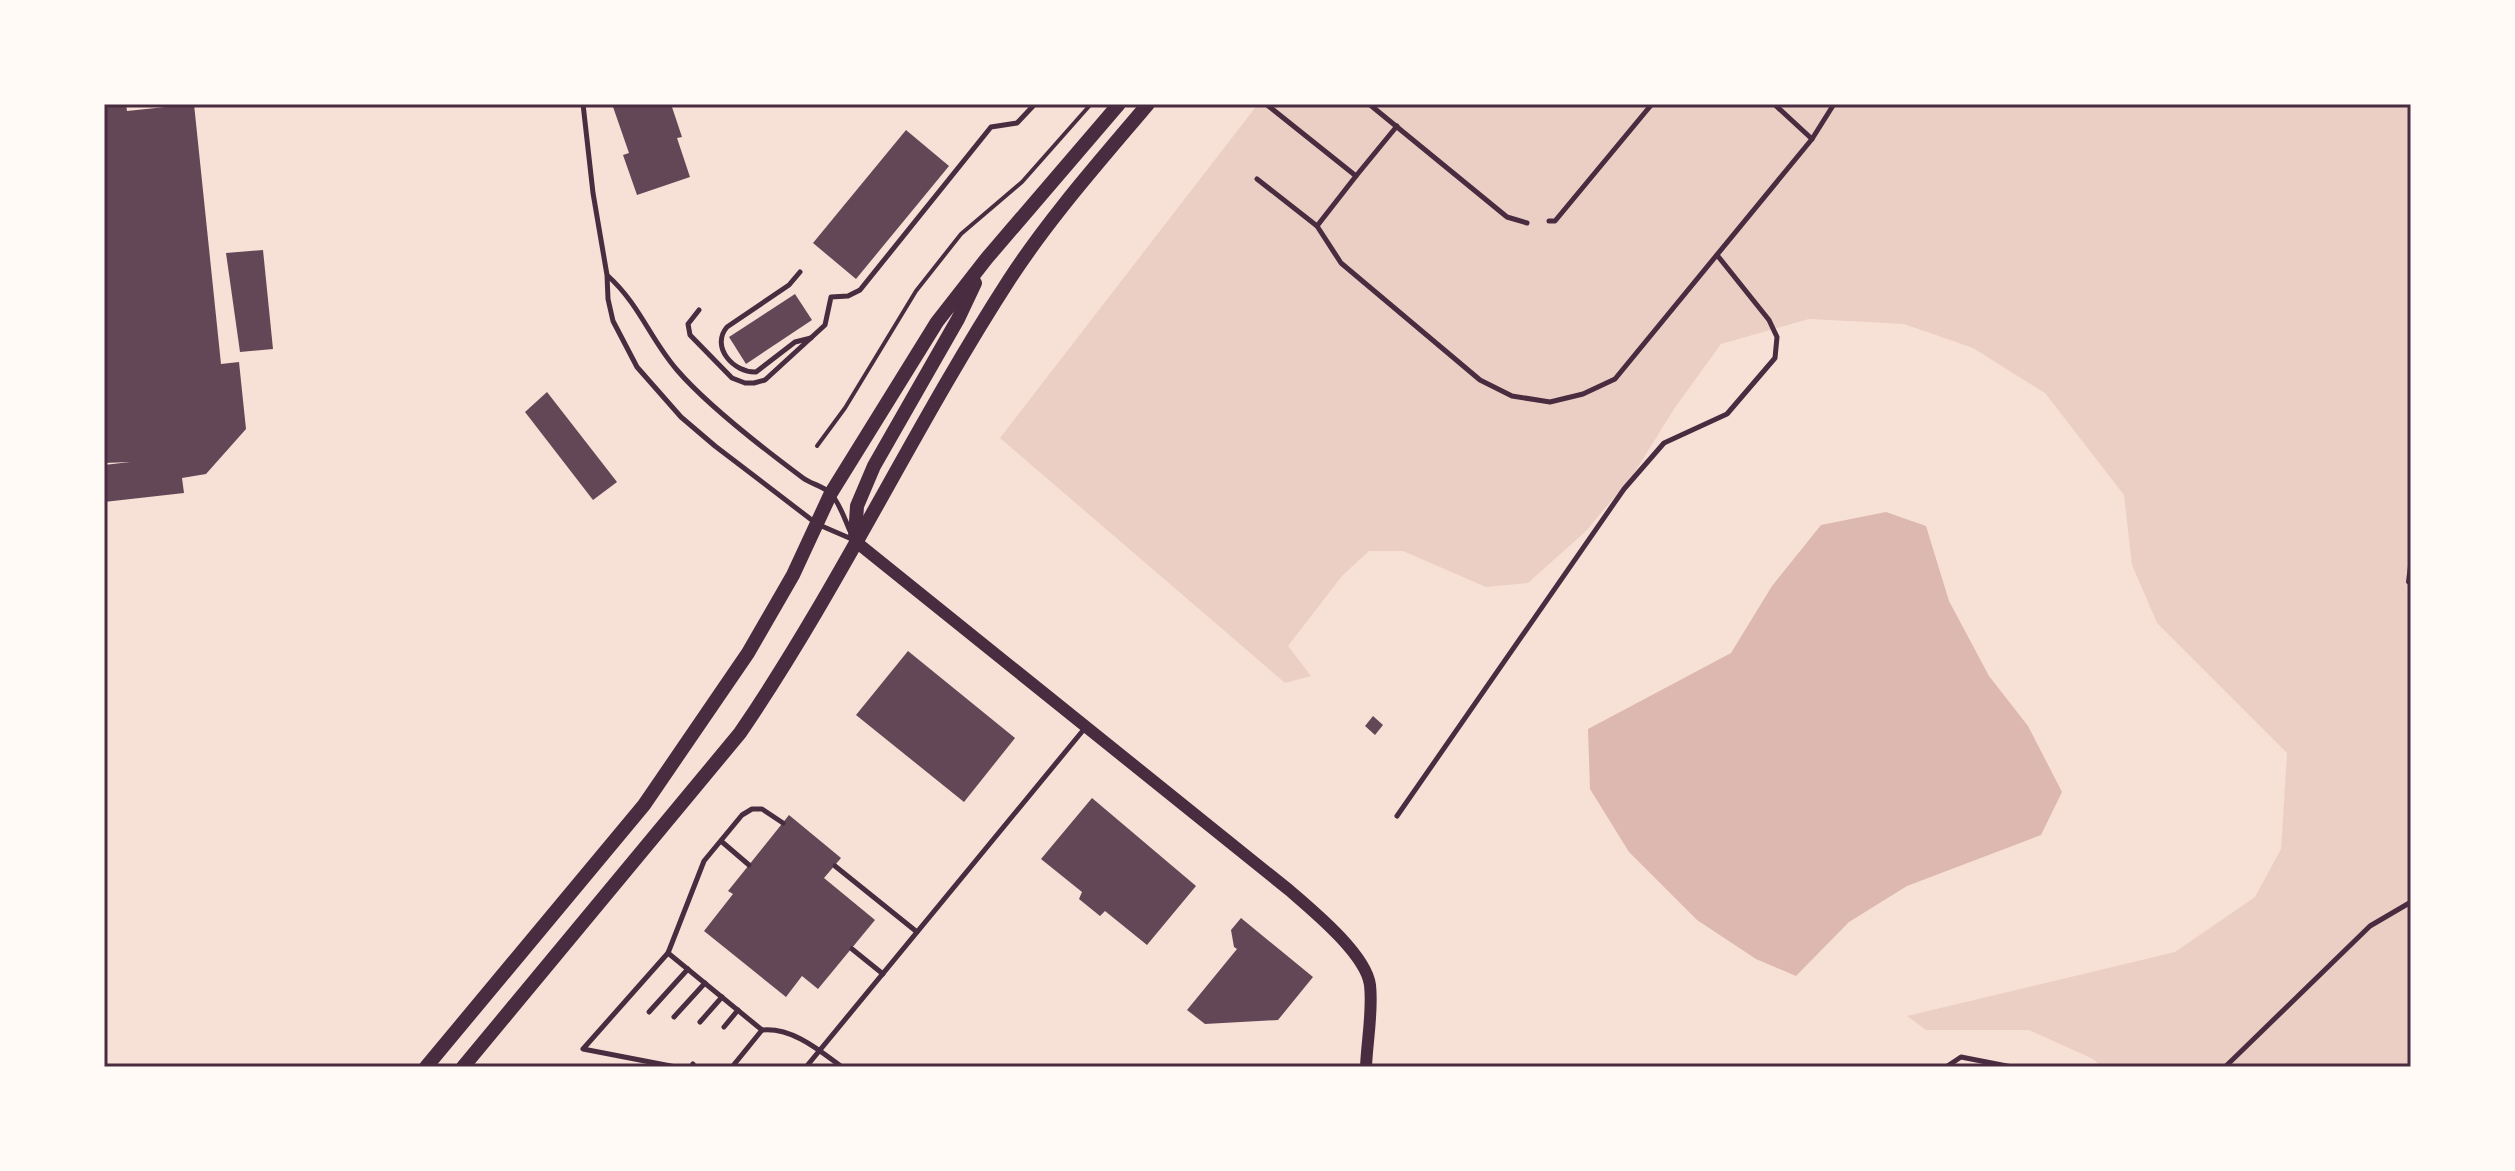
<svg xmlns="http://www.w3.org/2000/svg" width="2515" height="1171" viewBox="0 0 2515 1171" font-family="'Golos Text',sans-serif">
  <rect width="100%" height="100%" fill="#f7e1d7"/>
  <path fill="#ebcfc5" d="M1258,104H2411V1067H2102L2093,1059L2029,1030H1926L1907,1016L2175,952L2255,897L2281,849L2287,753L2157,623L2132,565L2124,495L2045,393L1973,348L1904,324L1809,319L1721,344L1674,409L1633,475L1586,531L1528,583L1486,587L1403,551H1369L1342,576L1288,646L1311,676L1285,683L1000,438Z"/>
  <path fill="#dcb8b0" d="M1886,512L1926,526L1949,601L1989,676L2028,726L2062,792L2041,835L1907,886L1849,922L1796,976L1756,959L1697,920L1629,852L1590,789L1588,729L1731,653L1772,586L1821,525Z"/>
  <g fill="#644757">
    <path d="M104,104H126L127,111L194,104L221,364L239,362L246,429L206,474L182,478L184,493L104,502V465L130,462L104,463Z"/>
    <path d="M612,104H671L682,137L677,138L690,177L637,195L623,155L629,153Z"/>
    <path d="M906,130L949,166L856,279L813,243Z"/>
    <path d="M263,250L273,349L240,352L226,253Z"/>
    <path d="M795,294L812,320L746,364L729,337Z"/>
    <path d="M547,392L617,482L593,500L525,412Z"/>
    <path d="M908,651L1015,738L964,802L856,715Z"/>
    <path d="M1373,716L1383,725L1375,735L1365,726Z"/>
    <path d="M1092,798L1196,886L1147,945L1105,911L1100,916L1079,899L1082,892L1041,859Z"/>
    <path d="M789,815L841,858L824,878L875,920L818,989L802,976L786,997L704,931L733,894L728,891Z"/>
    <path d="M1241,918L1313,977L1278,1020L1205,1024L1187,1010L1237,949L1234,947L1231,930Z"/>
  </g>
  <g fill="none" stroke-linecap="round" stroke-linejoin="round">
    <g stroke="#4a2c40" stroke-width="4">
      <path d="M817,446L845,408L916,291L961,234L1022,182L1091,104"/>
      <path d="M2411,558L2408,582L2411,584"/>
    </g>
    <g stroke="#4a2c40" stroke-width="5">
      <path d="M583,104L593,193L607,275L608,299L613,321L637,367L681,417L715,446L817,524L854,540"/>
      <path d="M1266,104L1356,176L1317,226L1341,263L1480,380L1512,396L1550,402L1583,394L1615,379L1812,139L1834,104"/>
      <path d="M1369,104L1507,217L1527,223"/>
      <path d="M1774,104L1812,139"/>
      <path d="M1356,176L1397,126"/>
      <path d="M1257,179L1317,226"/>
      <path d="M1549,221H1555L1652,104"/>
      <path d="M800,272L789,285L727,327C710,347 734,373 756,372L795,342L811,338"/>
      <path d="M608,276C640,305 650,339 677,370C708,406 764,449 803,478C811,484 823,486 830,493C839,501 845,520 850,531"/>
      <path d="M699,310L688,324L690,335L732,378L745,383H754L765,380L825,325L831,297L848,296L860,290L991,127L1017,123L1035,104"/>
      <path d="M1397,816L1624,489L1664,443L1727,414L1775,358L1777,337L1769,320L1717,255"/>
      <path d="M783,823L762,809H752L742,815L704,861L668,953L762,1030C792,1027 819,1050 842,1067"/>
      <path d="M721,841L749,865"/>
      <path d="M835,866L917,932"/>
      <path d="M852,949L883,974"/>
      <path d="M668,953L583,1049L676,1067"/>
      <path d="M649,1012L688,969"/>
      <path d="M674,1017L705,983"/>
      <path d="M700,1022L722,997"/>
      <path d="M724,1027L738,1010"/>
      <path d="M691,1067L693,1064"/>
      <path d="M732,1067L762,1030"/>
      <path d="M806,1067L1085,728"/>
      <path d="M1946,1067L1961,1057L2012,1067"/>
      <path d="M2225,1067L2370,926L2411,902"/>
    </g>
    <path stroke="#4a2c40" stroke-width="12" d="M855,541L1289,890C1312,910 1366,954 1370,985C1373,1011 1367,1041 1366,1067"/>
    <g stroke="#4a2c40" stroke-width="14">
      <path d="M855,537L857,506L874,466L958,319L975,283"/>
      <path d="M426,1067L644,805L748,653L793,575L831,493L937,322L987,258L1119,104"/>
      <path d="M463,1067L740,733C839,588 914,427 1009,280C1050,217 1100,161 1148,104"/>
    </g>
  </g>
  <rect width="2515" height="1171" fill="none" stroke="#fffaf5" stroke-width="212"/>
  <rect x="106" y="106" width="2303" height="959" fill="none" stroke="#4a2c40" stroke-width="3"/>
</svg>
